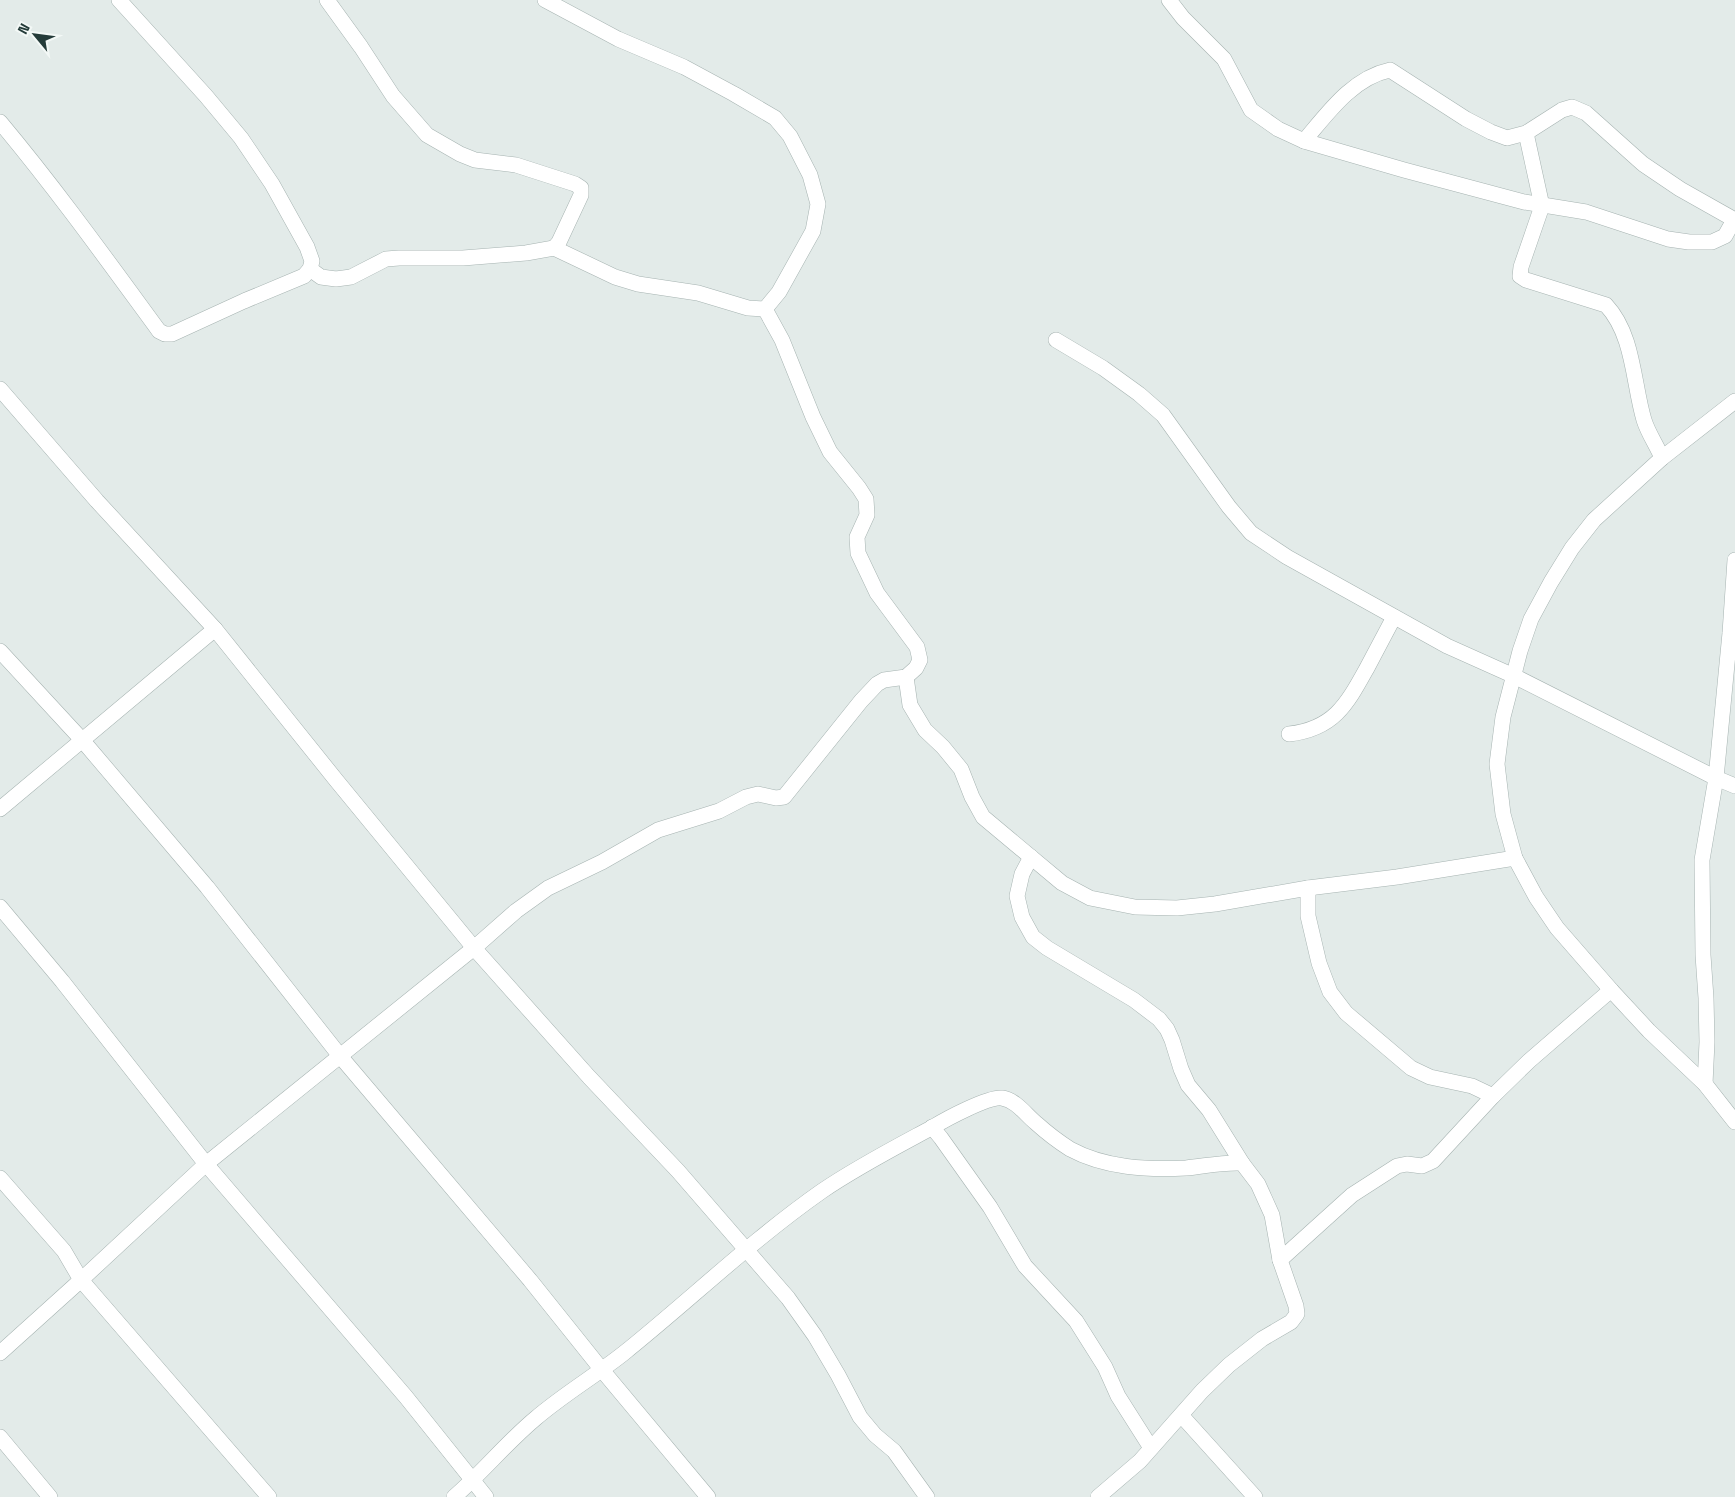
<svg xmlns="http://www.w3.org/2000/svg" width="1735" height="1497" viewBox="0 0 1735 1497" font-family="'Space Grotesk',sans-serif">
  <rect width="100%" height="100%" fill="#e3ebe9"/>
  <g fill="none" stroke-linecap="round" stroke-linejoin="round">
    <g stroke="#a6b3b1" stroke-width="16">
      <g id="minor">
        <path d="M327,0L361,47L393,96L427,135L460,154L475,160L516,165L575,184L581,188V195L559,242L554,248"/>
        <path d="M545,0L618,39L684,67L734,94L775,118L790,136L810,175L818,204L813,231L779,292L765,309"/>
        <path d="M1169,0L1183,18L1224,59L1251,110L1278,129L1304,141L1404,170L1524,202L1586,212L1668,239L1689,242H1712L1725,236L1734,220"/>
        <path d="M0,122C56,189 107,260 159,331L165,334H172L244,301L304,276L310,269L312,261L307,247L272,184L241,138L206,96L119,0"/>
        <path d="M1526,133L1542,206L1521,267L1520,276L1526,280L1606,305C1634,335 1633,383 1644,420C1648,433 1657,446 1662,458"/>
        <path d="M1304,141C1327,114 1352,78 1390,70L1466,119L1491,132L1507,138L1526,133L1562,110L1572,107L1586,113L1643,164L1680,189L1735,220"/>
        <path d="M310,269L321,277L336,279L351,277L386,259L399,258H463L526,253L554,248L615,277L638,284L698,293L748,308L765,309"/>
        <path d="M1056,340L1103,368L1139,394L1163,415L1229,507L1251,533L1287,557L1447,646L1514,676L1716,778L1735,786"/>
        <path d="M0,389L97,501L215,629L336,780L474,948L589,1077L678,1171L788,1298L815,1336L838,1375L860,1417L875,1435L894,1451L927,1497"/>
        <path d="M1735,401L1662,458L1594,520L1572,548L1551,582L1531,619L1520,651L1503,717L1497,764L1503,814L1515,858L1536,897L1557,928L1611,990L1649,1031L1705,1084L1735,1122"/>
        <path d="M0,651L83,741L207,887L340,1056L530,1280L602,1370L708,1497"/>
        <path d="M906,677L910,705L925,730L943,747L961,769L972,797L983,817L1062,883L1090,898L1135,907L1177,908L1215,904L1308,888L1397,877L1515,858"/>
        <path d="M1289,734C1334,729 1347,704 1367,668C1376,651 1385,634 1394,617"/>
        <path d="M0,809L215,629"/>
        <path d="M1031,857L1022,874L1017,896L1022,917L1033,937L1047,948L1134,1000L1159,1019L1167,1029L1172,1040L1181,1069L1188,1085L1209,1110L1242,1163"/>
        <path d="M1308,888V916L1319,963L1330,992L1346,1013L1411,1068L1430,1077L1472,1086L1493,1096"/>
        <path d="M0,907L62,981L206,1164L406,1397L486,1497"/>
        <path d="M1705,1084L1707,1042L1706,998L1703,955L1702,860L1716,778L1730,633L1735,560"/>
        <path d="M932,1127L941,1138L990,1207L1025,1266L1076,1321L1105,1367L1118,1396L1151,1448"/>
        <path d="M0,1178L64,1251L81,1280L269,1497"/>
        <path d="M0,1353L81,1280L206,1164L474,948L516,911L548,888L602,862L658,830L719,811L746,797L758,794L776,798L784,797L861,701L877,684L884,680L906,677L916,668L920,660L917,647L877,593L858,553L857,537L867,515L866,499L859,488L830,452L813,417L782,340L765,309"/>
        <path d="M1181,1415L1255,1497"/>
        <path d="M0,1437L50,1497"/>
        <path d="M454,1497C483,1472 507,1442 536,1418C564,1394 595,1376 624,1353C690,1300 752,1240 822,1191C857,1167 896,1147 933,1127C946,1119 989,1096 1002,1098C1016,1100 1026,1115 1036,1123C1046,1132 1059,1142 1070,1149C1105,1168 1147,1170 1186,1168C1206,1166 1221,1162 1242,1163L1258,1184L1272,1215L1280,1260"/>
        <path d="M1098,1497L1140,1461L1202,1391L1229,1365L1262,1339L1291,1322L1297,1314L1296,1306L1280,1260L1352,1195L1397,1166L1407,1164L1422,1166L1433,1161L1493,1096L1529,1061L1611,990"/>
      </g>
    </g>
    <use href="#minor" stroke="#fff" stroke-width="15"/>
  </g>
  <g transform="translate(35 35) rotate(299)" stroke="#f3f8f6" stroke-width="4" paint-order="stroke">
  <path d="M0-4L9 19L0 12L-9 19Z" fill="#243b39"/>
  <text y="-8" font-size="14" font-weight="bold" text-anchor="middle" fill="#243b39">N</text>
  </g>
</svg>
